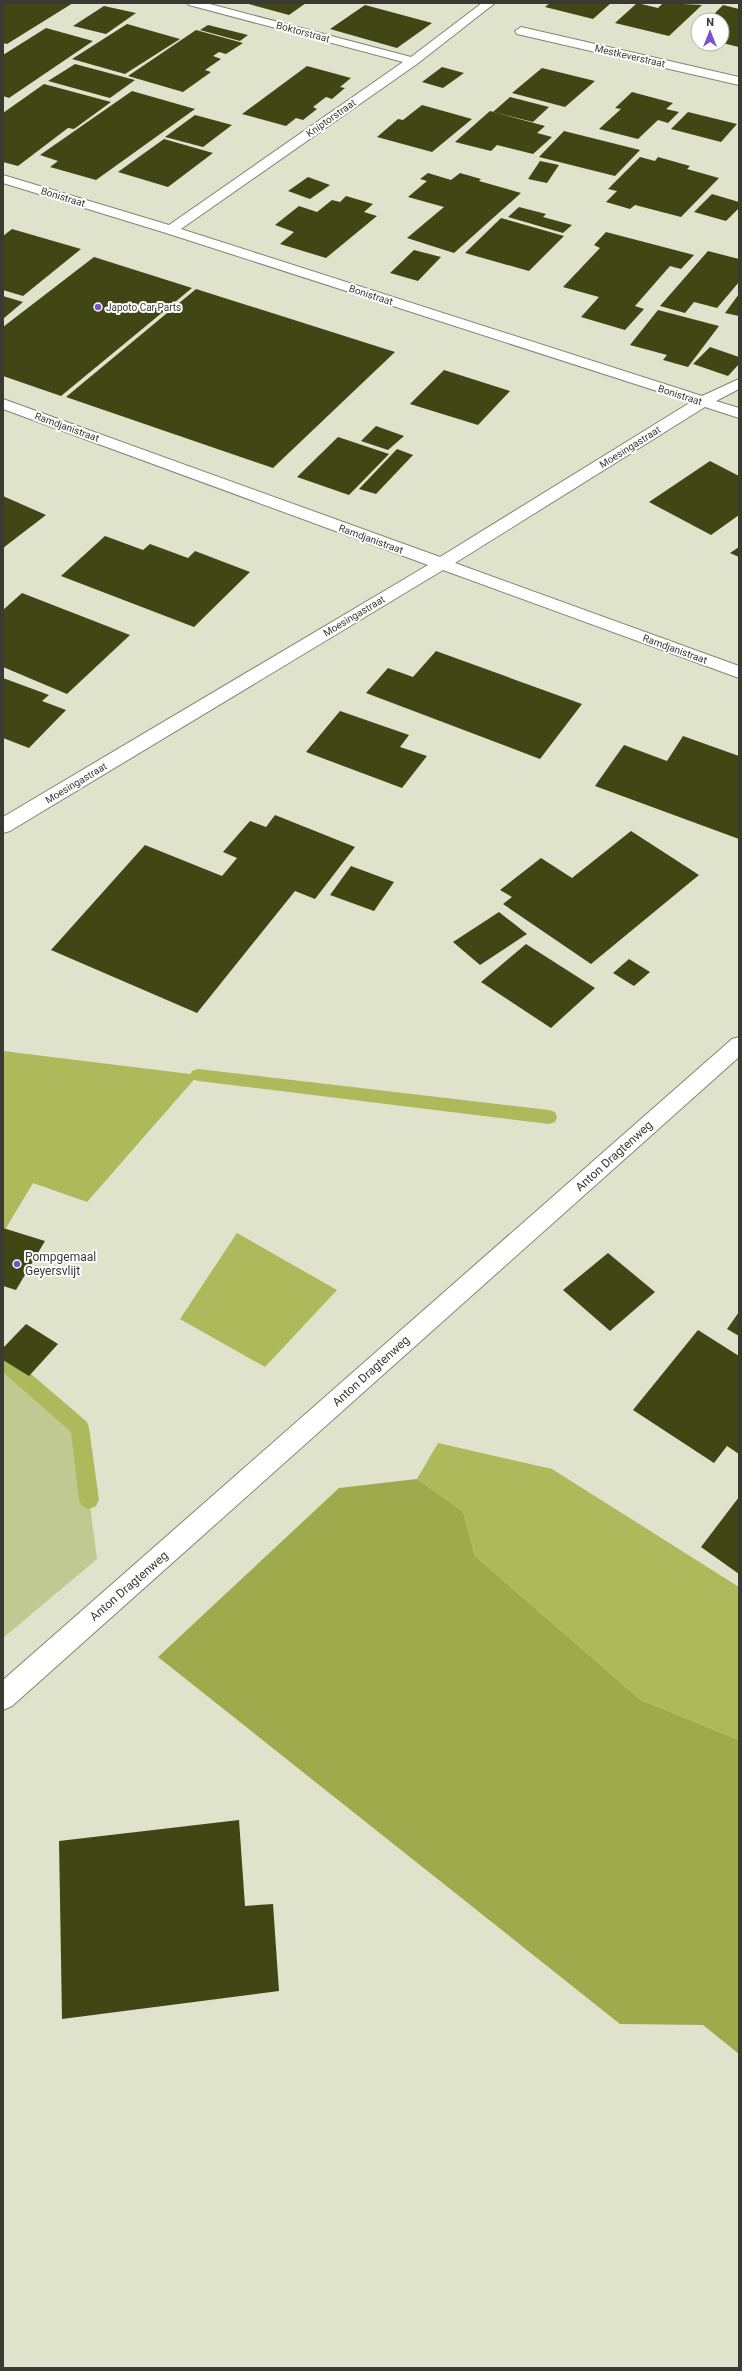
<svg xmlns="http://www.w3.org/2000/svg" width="742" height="2371" viewBox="0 0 742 2371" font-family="Roboto,sans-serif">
  <rect width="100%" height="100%" fill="#dfe3cb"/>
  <path fill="#c0c991" d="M3,1361L80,1428L97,1559L3,1638Z"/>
  <path fill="#9faa4c" d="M417,1479L463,1511L475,1556L641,1700L739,1740V2054L703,2025L620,2024L158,1657L339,1488Z"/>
  <g fill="#aeb95b">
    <path d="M3,1051L198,1075L87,1202L33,1183L3,1233Z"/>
    <path d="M237,1233L337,1290L265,1367L180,1319Z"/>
    <path d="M438,1443L552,1469L739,1587V1740L641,1700L475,1556L463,1511L417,1479Z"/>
  </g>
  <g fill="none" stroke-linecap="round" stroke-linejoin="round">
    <g fill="#aeb95b" fill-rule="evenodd">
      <path d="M198,1069L549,1110L555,1112L557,1117L555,1122L549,1124L198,1081L192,1079L190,1075L192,1071Z"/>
      <path d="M3,1353L9,1355L87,1422L89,1428L99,1500L96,1506L89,1509L82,1506L79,1500L71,1432L3,1372Z"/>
    </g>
  </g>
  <g fill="#414714">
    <path d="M6,3H73L7,44L3,43V5Z"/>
    <path d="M245,3H306L289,15Z"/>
    <path d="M550,3H611L593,19L545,7Z"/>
    <path d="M637,3L658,8L663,3L702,5L669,36L615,23Z"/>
    <path d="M365,5L432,23L397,48L330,29Z"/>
    <path d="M723,5L739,9V47L722,43V20H708Z"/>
    <path d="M104,6L136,13L106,34L73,26Z"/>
    <path d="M127,24L180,39L125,74L72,59Z"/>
    <path d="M208,25L248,35L240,41L200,30Z"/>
    <path d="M46,28L93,41L9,98L3,96V55Z"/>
    <path d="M196,30L243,43L226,54L219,52L213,56L221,59L205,70L211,72L183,92L128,76Z"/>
    <path d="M75,64L135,80L110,98L48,81Z"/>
    <path d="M307,66L351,78L340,87L345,88L332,99L326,97L313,107L317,109L303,120L296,118L286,126L242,114Z"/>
    <path d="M442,67L464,73L443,88L422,82Z"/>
    <path d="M542,68L595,81L565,107L512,93Z"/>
    <path d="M44,84L111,102L74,129L68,128L18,166L3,162V113Z"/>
    <path d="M132,91L195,109L96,180L50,167L58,161L40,155Z"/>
    <path d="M632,92L673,103L666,109L679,112L668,123L658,120L638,139L599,129L621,109L615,108Z"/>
    <path d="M510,97L549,107L533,122L493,112Z"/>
    <path d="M422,105L472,119L432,152L377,137L398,119L403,120Z"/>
    <path d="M490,111L545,126L537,133L552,137L533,154L497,145L491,151L455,142Z"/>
    <path d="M688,112L737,124L721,142L671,129Z"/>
    <path d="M195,115L232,125L203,147L165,137Z"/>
    <path d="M564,131L640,150L615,176L539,157Z"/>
    <path d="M164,139L213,153L168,187L118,172Z"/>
    <path d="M640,157L655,161L658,157L690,166L687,169L719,178L681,217L635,205L630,209L606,202L617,191L608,189Z"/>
    <path d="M540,161L559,165L547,183L528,179Z"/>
    <path d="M428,173L451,180L460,173L481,179L479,181L521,193L454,253L407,238L444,207L408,197L427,181L420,179Z"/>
    <path d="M308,177L330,185L310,199L288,191Z"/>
    <path d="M712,194L739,202V208L726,221L694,212Z"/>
    <path d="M346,196L373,204L364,212L377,216L326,258L280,244L294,232L275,225L299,206L317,212L332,200L340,202Z"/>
    <path d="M519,207L546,214L543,217L572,225L563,233L508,217Z"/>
    <path d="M501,218L564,236L529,271L465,253Z"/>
    <path d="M12,229L81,249L23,296L3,290V236Z"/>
    <path d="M606,232L694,255L681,269L670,266L635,306L644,309L625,330L581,317L599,297L563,287L600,248L594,245Z"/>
    <path d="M414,250L441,257L418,281L390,273Z"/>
    <path d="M708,251L739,259V282L717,308L694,302L685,313L660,306Z"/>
    <path d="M94,257L192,288L61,396L3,376V327Z"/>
    <path d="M196,289L395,352L273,468L66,397Z"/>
    <path d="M739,294V316L725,313Z"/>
    <path d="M3,296L23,302L3,319Z"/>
    <path d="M658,310L719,326L688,367L663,360L667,355L630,345Z"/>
    <path d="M710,347L739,357V364L728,376L693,364Z"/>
    <path d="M444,370L510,391L478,425L410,404Z"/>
    <path d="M376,426L404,436L388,450L361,441Z"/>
    <path d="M338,437L389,454L349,495L297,477Z"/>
    <path d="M397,449L413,455L376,494L359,489Z"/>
    <path d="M710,461L739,476V515L711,535L649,502Z"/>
    <path d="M3,496L46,515L3,548Z"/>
    <path d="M105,536L143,550L150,544L188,558L195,551L250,572L194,627L61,576Z"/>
    <path d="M739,547V557L730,553Z"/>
    <path d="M22,593L130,635L67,694L3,667V610Z"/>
    <path d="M436,651L582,704L540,759L366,693L388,668L413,677Z"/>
    <path d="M3,678L49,695L42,701L66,710L29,748L3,738Z"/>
    <path d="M340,711L409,735L400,747L427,756L402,788L306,752Z"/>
    <path d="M683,736L739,756V839L595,786L624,745L667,761Z"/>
    <path d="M275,815L355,847L315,899L295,891L197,1013L51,950L145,845L222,876L237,858L223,852L250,821L266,827Z"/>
    <path d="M631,831L699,875L591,964L503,904L512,897L500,890L541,858L572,878Z"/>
    <path d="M351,866L394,882L374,911L330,895Z"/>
    <path d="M499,912L527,934L480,965L453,942Z"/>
    <path d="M526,944L595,988L551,1028L481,982Z"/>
    <path d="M629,959L650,972L634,986L613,973Z"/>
    <path d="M3,1228L45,1241L16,1290L3,1286Z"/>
    <path d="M608,1253L655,1292L610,1331L563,1290Z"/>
    <path d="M739,1312V1336L727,1329Z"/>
    <path d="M26,1324L58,1344L29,1376L3,1360V1348Z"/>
    <path d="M698,1330L739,1356V1454L727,1446L714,1463L633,1410Z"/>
    <path d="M739,1497V1574L701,1547Z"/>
    <path d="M239,1820L245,1906L273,1904L279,1991L62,2019L59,1841Z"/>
  </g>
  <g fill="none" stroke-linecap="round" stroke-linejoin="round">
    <g stroke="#828670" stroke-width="2">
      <g id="minor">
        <path d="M187,3H206L411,57L482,3H495L417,64L181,229L702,396L739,379V389L716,401L739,408V418L705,407L455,563L739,666V678L443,570L10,831L3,833V817L428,565L3,409V399L440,557L691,402L166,233L3,183V175L169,225L403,62L189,5Z"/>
        <path d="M521,27L739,77V85L517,34L515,31Z"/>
      </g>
    </g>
    <g stroke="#828670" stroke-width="2">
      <path id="major" d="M739,1037V1057L12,1706L3,1710V1680L732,1039Z"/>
    </g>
    <use href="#minor" fill="#fff" fill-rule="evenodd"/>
    <use href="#major" fill="#fff" fill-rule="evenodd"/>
  </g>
  <g fill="#7a51cb" stroke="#fff" stroke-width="1.5">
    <circle cx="98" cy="307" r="4"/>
    <circle cx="17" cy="1264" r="4"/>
  </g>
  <g text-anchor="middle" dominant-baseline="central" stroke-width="4" stroke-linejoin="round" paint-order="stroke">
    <g font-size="10" fill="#393a31" stroke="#fff">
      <text transform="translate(303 32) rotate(15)">Boktorstraat</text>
      <text transform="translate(630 56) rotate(13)">Mestkeverstraat</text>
      <text transform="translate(331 118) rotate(-35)">Kniptorstraat</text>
      <text transform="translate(63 197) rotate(17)">Bonistraat</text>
      <text transform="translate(371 295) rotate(18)">Bonistraat</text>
      <text transform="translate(680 395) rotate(18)">Bonistraat</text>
      <text transform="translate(67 427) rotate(20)">Ramdjanistraat</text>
      <text transform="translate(630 447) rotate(-32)">Moesingastraat</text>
      <text transform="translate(371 539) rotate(20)">Ramdjanistraat</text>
      <text transform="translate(354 616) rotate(-31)">Moesingastraat</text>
      <text transform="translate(675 649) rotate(20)">Ramdjanistraat</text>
      <text transform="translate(76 783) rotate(-31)">Moesingastraat</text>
    </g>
    <g font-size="10" fill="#393a31" stroke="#fff" text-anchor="start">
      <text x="106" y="307">Japoto Car Parts</text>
    </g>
    <g font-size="12" fill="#393a31" stroke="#fff">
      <text transform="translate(614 1156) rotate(-42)">Anton Dragtenweg</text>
      <text transform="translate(371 1371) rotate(-42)">Anton Dragtenweg</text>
      <text transform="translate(129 1586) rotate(-41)">Anton Dragtenweg</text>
    </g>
    <g font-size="12" fill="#393a31" stroke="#fff" text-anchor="start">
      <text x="25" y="1257">Pompgemaal<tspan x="25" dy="14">Geyersvlijt</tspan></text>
    </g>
  </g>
  <rect width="742" height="2371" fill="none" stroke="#393a31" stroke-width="8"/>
  <g transform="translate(710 32)"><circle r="19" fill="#ffffff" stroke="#b0b0ad"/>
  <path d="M0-3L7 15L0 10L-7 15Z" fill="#7a51cb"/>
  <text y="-6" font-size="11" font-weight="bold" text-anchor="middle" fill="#393a31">N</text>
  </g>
</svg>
